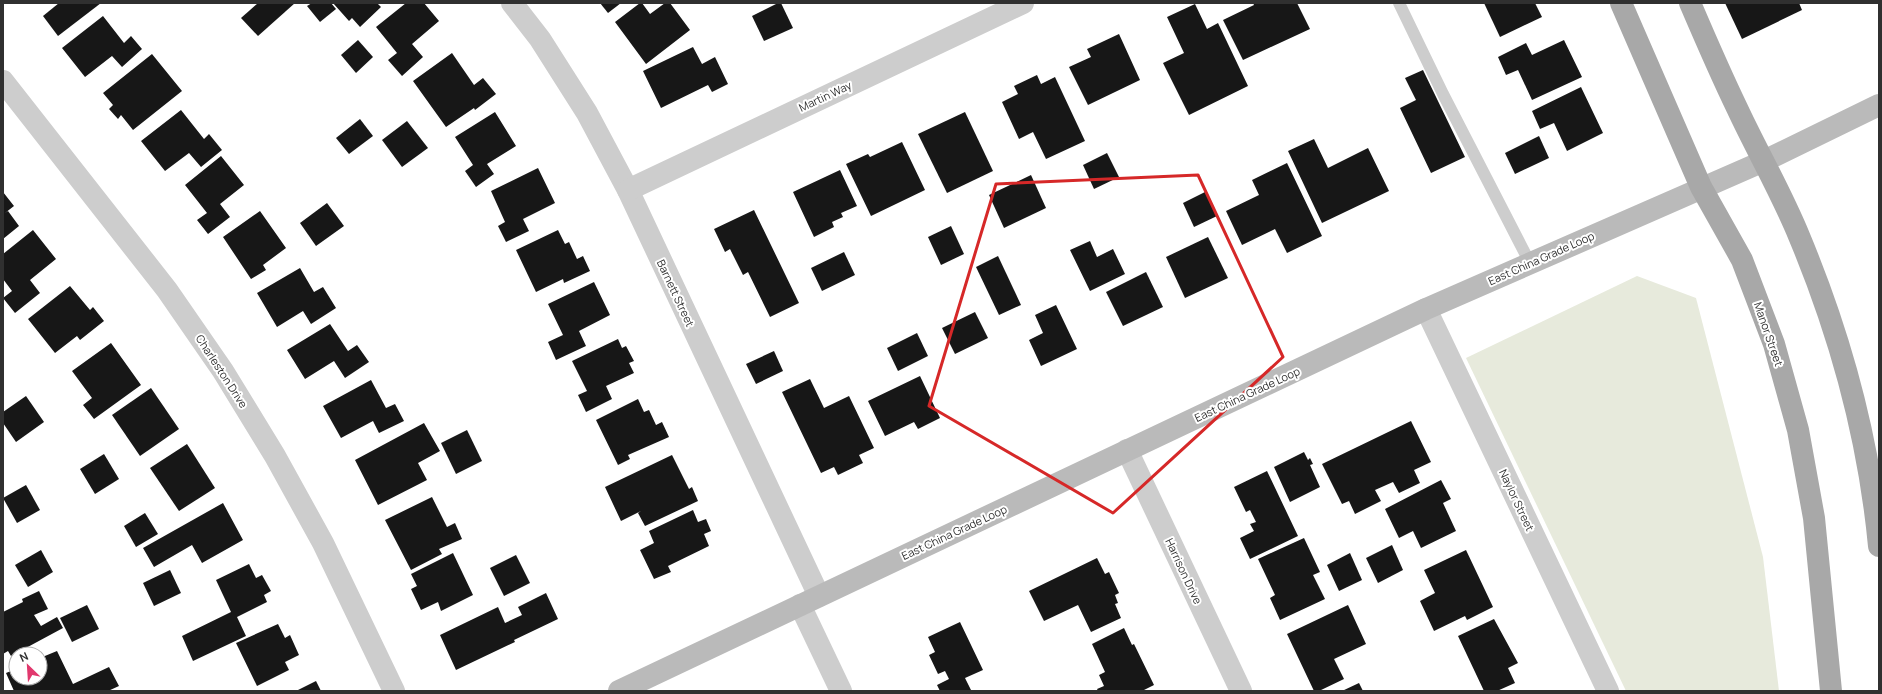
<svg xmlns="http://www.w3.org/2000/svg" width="1882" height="694" viewBox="0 0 1882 694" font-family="Manrope,sans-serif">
  <rect width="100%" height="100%" fill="#fff"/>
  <path fill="#e7eadc" d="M1637,276L1696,298L1763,557L1779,691H1626L1466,358Z"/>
  <g fill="#171717">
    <path d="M59,3H101L58,36L43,16Z"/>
    <path d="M258,3H295L258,36L241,18Z"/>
    <path d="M312,3H331L336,9L320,22L307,6Z"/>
    <path d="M333,3H377L381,7L360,27L352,18L349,21Z"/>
    <path d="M406,3H424L439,21L412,44L423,57L402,76L388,60L397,53L376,27Z"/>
    <path d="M600,3H621L608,13Z"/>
    <path d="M640,3H642L650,14L665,3H670L690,30L646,64L615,22Z"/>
    <path d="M778,3H781L793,28L764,41L752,16Z"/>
    <path d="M1253,3H1297L1310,29L1243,60L1223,20L1254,5Z"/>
    <path d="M1484,3H1535L1542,17L1500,37Z"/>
    <path d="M1725,3H1799L1802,10L1742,39Z"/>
    <path d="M1195,4L1207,29L1218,23L1248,86L1189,115L1163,63L1184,53L1167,17Z"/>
    <path d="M103,16L124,43L131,36L142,49L122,67L112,56L85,77L62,48Z"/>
    <path d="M1119,34L1140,80L1088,105L1069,67L1091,57L1087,49Z"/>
    <path d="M358,40L373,57L356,73L341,55Z"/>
    <path d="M1564,40L1582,77L1532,100L1518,70L1506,75L1498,57L1526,43L1532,55Z"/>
    <path d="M693,47L702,64L715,57L728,84L712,92L708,85L661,108L643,71Z"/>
    <path d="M452,53L474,85L483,78L496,94L475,110L474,108L446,127L413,81Z"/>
    <path d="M152,54L182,91L133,130L121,115L118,119L109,109L113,105L103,93Z"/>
    <path d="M1423,70L1465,157L1431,173L1400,108L1416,100L1405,78Z"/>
    <path d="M1037,75L1041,84L1055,77L1085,141L1046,159L1033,132L1019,139L1002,102L1018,94L1014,86Z"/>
    <path d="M1581,87L1603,133L1567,151L1554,123L1540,129L1532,111Z"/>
    <path d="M181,110L204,139L209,134L222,150L201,167L189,153L165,171L141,141Z"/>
    <path d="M495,112L516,146L487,164L494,174L476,187L465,171L473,165L455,137Z"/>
    <path d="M965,112L993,171L947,193L918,134Z"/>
    <path d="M360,119L373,136L349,154L336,138Z"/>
    <path d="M407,121L428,148L402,167L382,140Z"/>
    <path d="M1539,136L1549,158L1515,174L1505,153Z"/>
    <path d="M1314,139L1328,168L1368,148L1389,191L1322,223L1288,151Z"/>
    <path d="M902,142L925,190L871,216L846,164L868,154L870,157Z"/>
    <path d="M1107,153L1119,177L1094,189L1083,165Z"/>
    <path d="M221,156L244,185L220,204L230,217L208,234L197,220L207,213L185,185Z"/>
    <path d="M1287,163L1322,236L1287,253L1275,229L1242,245L1226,211L1259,195L1252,180Z"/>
    <path d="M538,168L555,203L523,219L529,231L506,242L498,226L505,222L491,191Z"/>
    <path d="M840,170L857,206L841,213L843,217L832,222L834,227L814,237L793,192Z"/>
    <path d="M1031,175L1046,208L1004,228L989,195Z"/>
    <path d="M3,192L14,206L5,213L8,211L19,226L3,239Z"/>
    <path d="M1205,192L1217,216L1194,227L1183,203Z"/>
    <path d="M327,203L344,226L316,246L300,223Z"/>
    <path d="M754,210L799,303L770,317L748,272L743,275L730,249L725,252L714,229Z"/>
    <path d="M260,211L286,248L263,265L266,270L251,279L223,237Z"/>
    <path d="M951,226L964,254L941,265L928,237Z"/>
    <path d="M33,230L56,259L30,280L40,293L15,313L3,298L12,291L3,279V254Z"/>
    <path d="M558,230L565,244L569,242L577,259L583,256L590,271L564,283L563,279L536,292L516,250Z"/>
    <path d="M1208,237L1228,278L1185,298L1166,257Z"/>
    <path d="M1090,241L1097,257L1113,249L1125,274L1090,291L1070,250Z"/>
    <path d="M844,252L855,275L822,291L811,268Z"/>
    <path d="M998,256L1021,305L999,315L976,267Z"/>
    <path d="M300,268L314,292L323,287L336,308L311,324L303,311L277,327L257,293Z"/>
    <path d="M1146,272L1163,307L1123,326L1106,292Z"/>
    <path d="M594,282L610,315L579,331L586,346L556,360L548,342L563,335L548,304Z"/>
    <path d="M70,286L90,310L93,307L104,321L80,340L77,336L55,353L28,319Z"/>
    <path d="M1056,305L1077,349L1041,366L1029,340L1043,333L1035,315Z"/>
    <path d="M975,312L988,338L955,354L942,328Z"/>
    <path d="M330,324L348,351L357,345L369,362L345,378L334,361L305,379L287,350Z"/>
    <path d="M917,333L928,356L898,371L887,348Z"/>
    <path d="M618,339L622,348L626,346L634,361L629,363L634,373L606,386L612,399L586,412L578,395L587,391L572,361Z"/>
    <path d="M111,343L141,385L94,419L83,405L92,398L72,371Z"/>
    <path d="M774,351L783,371L756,384L746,364Z"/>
    <path d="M920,376L940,418L918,429L914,422L885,436L868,401Z"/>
    <path d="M810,379L824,408L849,396L874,448L859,455L863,463L838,475L834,467L821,473L782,392Z"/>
    <path d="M371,380L386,408L395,404L404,421L379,433L373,421L341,438L323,406Z"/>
    <path d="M151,388L179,429L140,456L112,415Z"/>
    <path d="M26,396L44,422L16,442L3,423V412Z"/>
    <path d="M638,399L644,412L649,410L656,425L662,422L669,437L628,455L630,459L618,465L596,420Z"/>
    <path d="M1411,421L1431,462L1414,470L1420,483L1399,493L1393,482L1375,490L1381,501L1355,514L1349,501L1342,504L1322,464Z"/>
    <path d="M424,423L440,451L418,463L427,480L378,505L355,460Z"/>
    <path d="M467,430L482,461L456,474L441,443Z"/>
    <path d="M187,444L215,488L179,511L150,468Z"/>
    <path d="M1304,452L1308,460L1310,458L1313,464L1310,465L1320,487L1290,502L1274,467Z"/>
    <path d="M104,454L119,479L95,494L80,469Z"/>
    <path d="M672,455L689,489L692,487L698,501L645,526L638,513L641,511L621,521L605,487Z"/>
    <path d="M1267,471L1298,536L1250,559L1240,538L1254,531L1250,524L1256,522L1250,510L1246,512L1234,487Z"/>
    <path d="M1441,480L1451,499L1443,503L1456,531L1421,548L1413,531L1399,538L1385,509Z"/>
    <path d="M26,485L40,510L17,523L3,498Z"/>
    <path d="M432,497L447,527L455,523L462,539L439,549L442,554L411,570L385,520Z"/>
    <path d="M223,503L243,540L202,563L192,545L154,567L143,548Z"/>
    <path d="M693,510L698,522L706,519L711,531L704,534L709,546L668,566L671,572L654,579L640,550L654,543L649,531Z"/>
    <path d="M145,513L158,534L136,547L124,526Z"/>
    <path d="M1304,538L1320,572L1313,575L1325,599L1280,620L1270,598L1275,595L1258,559Z"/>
    <path d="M1392,545L1403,570L1378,583L1366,558Z"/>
    <path d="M41,550L53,572L28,587L15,565Z"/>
    <path d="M1466,550L1493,607L1467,620L1465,616L1434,631L1420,601L1435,593L1424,570Z"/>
    <path d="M453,553L473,595L441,611L438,602L421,610L411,589L417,586L411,574Z"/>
    <path d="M1350,553L1362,580L1339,591L1327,565Z"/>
    <path d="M516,555L530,583L504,596L490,568Z"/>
    <path d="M1097,558L1105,574L1109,572L1119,593L1115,595L1118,603L1115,604L1121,618L1091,632L1078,605L1044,621L1029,591Z"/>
    <path d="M249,564L256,578L262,575L271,591L264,595L267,602L237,617L246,636L193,661L182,636L231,612L216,580Z"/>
    <path d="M170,570L181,593L154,606L143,583Z"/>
    <path d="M39,591L48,609L34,615L41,626L57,617L63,628L11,656L8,651L3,654V612L23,602L22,599Z"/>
    <path d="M546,593L558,619L514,640L515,642L456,670L440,635L498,607L505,623L522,615L518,607Z"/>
    <path d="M87,605L99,629L72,642L60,618Z"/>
    <path d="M1348,605L1366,644L1334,659L1344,679L1319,691H1314L1287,634Z"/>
    <path d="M1494,619L1518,663L1508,668L1515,683L1497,691H1484L1458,636Z"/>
    <path d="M960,622L983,670L965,678L971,690L940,691L937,685L949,679L945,671L938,674L929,655L935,652L928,637Z"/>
    <path d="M278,624L285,638L290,635L299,655L285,662L289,670L257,686L236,643Z"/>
    <path d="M1124,628L1132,645L1134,644L1154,685L1142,691H1098L1097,689L1104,686L1099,675L1105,672L1092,644Z"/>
    <path d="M57,651L73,684L109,667L119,686L108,691H14L6,673L16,669V678H40V658Z"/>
    <path d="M316,681L321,691H296Z"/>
    <path d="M1359,683L1363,691H1342Z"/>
  </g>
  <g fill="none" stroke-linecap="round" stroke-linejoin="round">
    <path stroke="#cdcdcd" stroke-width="12" d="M1399,3L1443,94L1530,263"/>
    <g stroke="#cdcdcd" stroke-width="22">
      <path d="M512,3L540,39L587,113L628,190L819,596"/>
      <path d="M3,81L167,290L223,371L275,456L323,543L394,691"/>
      <path d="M628,190L1023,3"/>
      <path d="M1426,309L1608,691"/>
      <path d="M1127,450L1241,691"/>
      <path d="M800,605L841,691"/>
    </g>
    <path stroke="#bababa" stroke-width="22" d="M619,691L1426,309L1764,161L1879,105"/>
    <g stroke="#a8a8a8" stroke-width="22">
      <path d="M1621,3L1701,187L1742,260L1774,344L1798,430L1814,518L1831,691"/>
      <path d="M1690,3C1705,38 1720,73 1737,108C1757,151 1781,192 1799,236C1840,334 1869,440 1879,546"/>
    </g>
  </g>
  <path fill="none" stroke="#d62828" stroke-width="3" stroke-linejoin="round" d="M1198,175L1283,357L1113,513L929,406L996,184Z"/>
  <g text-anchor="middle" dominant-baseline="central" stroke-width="4" stroke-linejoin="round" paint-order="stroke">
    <g font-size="11" fill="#303030" stroke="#fff">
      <text transform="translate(825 96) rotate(-25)">Martin Way</text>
      <text transform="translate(1541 258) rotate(-24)">East China Grade Loop</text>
      <text transform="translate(676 293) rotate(65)">Barnett Street</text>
      <text transform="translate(1769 334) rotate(71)">Manor Street</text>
      <text transform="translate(222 371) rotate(57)">Charleston Drive</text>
      <text transform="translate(1247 394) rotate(-25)">East China Grade Loop</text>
      <text transform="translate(1517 500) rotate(65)">Naylor Street</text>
      <text transform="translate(954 532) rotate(-25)">East China Grade Loop</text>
      <text transform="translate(1184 571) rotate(65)">Harrison Drive</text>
    </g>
  </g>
  <rect width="1882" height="694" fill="none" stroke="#303030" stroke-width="8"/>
  <g transform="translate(28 666) rotate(335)"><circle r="19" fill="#ffffff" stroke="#acacac"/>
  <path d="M0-3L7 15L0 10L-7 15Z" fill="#e1386d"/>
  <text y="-6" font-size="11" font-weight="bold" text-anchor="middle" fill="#303030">N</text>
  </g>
</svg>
